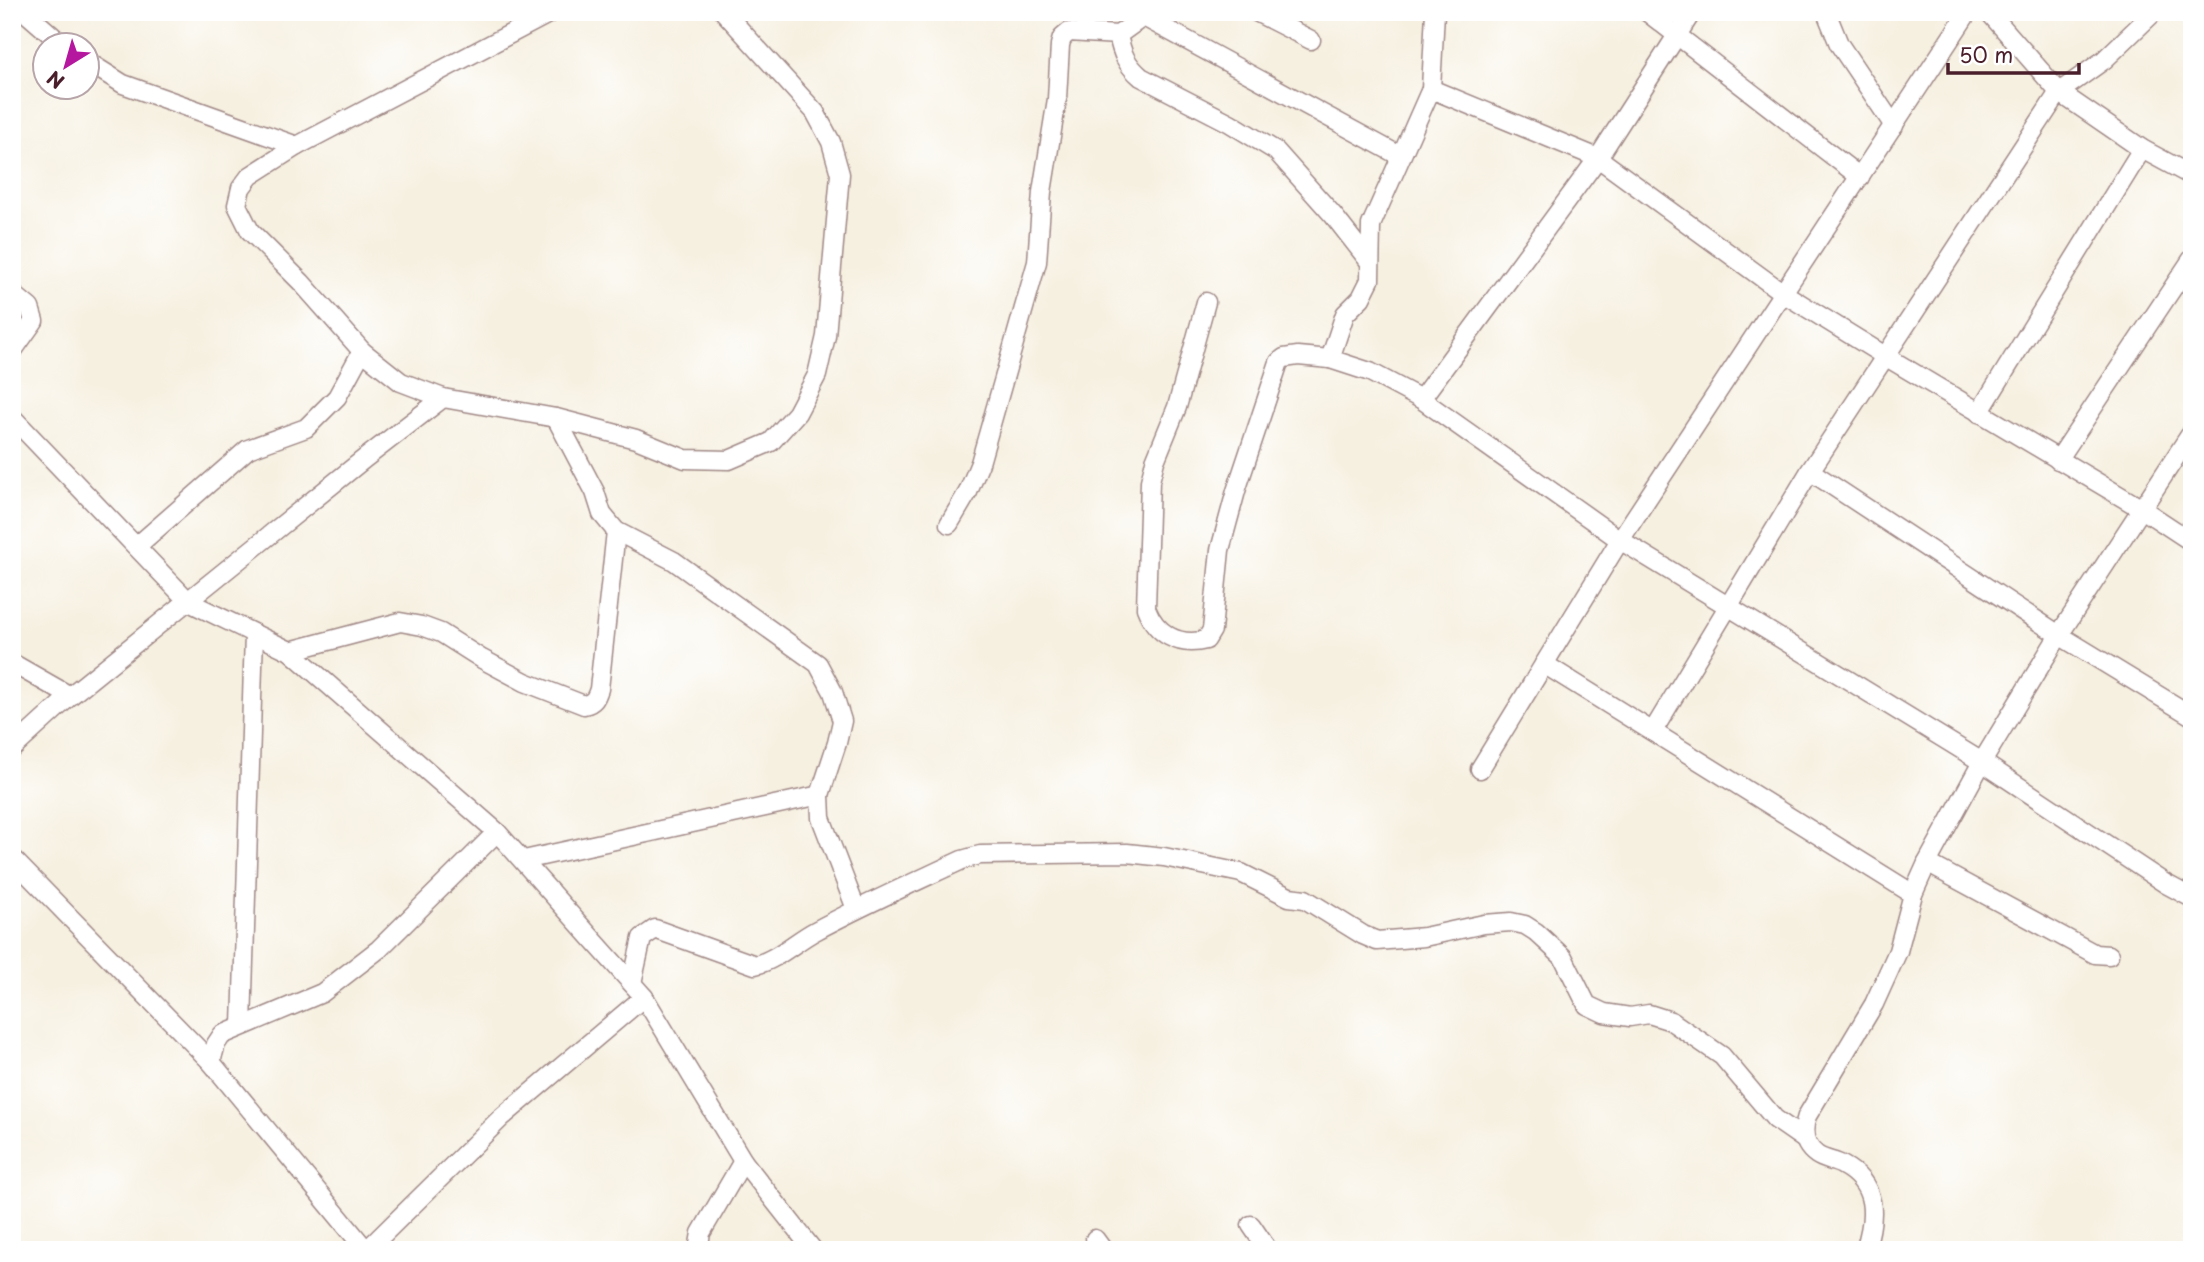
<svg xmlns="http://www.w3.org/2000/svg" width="2204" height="1262" viewBox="0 0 2204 1262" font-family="'Playpen Sans',sans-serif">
  <rect width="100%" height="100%" fill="#fff"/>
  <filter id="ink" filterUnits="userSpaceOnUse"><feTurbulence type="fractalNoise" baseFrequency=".0143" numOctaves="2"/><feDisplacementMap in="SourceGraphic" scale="14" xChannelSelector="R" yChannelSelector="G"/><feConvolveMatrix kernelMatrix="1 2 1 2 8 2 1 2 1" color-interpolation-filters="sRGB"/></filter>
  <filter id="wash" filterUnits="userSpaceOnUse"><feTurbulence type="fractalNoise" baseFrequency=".00686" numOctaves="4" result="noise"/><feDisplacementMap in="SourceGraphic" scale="28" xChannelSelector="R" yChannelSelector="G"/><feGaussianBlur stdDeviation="1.57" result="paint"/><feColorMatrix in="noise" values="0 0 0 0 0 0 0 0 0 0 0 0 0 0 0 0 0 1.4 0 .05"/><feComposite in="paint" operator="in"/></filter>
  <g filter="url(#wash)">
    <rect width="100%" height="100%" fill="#f6f0e0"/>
  </g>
  <g filter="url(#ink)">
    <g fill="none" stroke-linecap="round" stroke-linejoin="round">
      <g stroke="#a08886" stroke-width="21">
        <g id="minor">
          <path d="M25,12L64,46"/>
          <path d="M552,12L297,146L250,176L241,188L237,205L250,231L301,282L362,351L401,382L443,398L556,418L636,439L685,459L729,460L771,442L797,413L817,375L826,336L840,174L831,142L815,112L724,12"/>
          <path d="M1256,12L1311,40"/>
          <path d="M1647,12L1860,177"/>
          <path d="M1826,12L1839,44L1894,126"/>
          <path d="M1989,12L2059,92L2142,149L2192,176"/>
          <path d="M1144,17L1400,156"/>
          <path d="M1118,35C1122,54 1126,64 1141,77L1230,123L1276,151L1333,215L1369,261"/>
          <path d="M88,62L123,84L297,146"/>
          <path d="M1431,89L1598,158L1783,293L1885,356L2142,509L2192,542"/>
          <path d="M12,293L30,308L34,321L12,352"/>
          <path d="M1206,302L1177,407L1155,461L1150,481L1146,608C1156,634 1178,647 1206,640L1212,630L1220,550L1236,491L1279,362L1284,358L1298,356L1330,359L1370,372L1421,399L1620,540L1982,762L2166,884L2192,898"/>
          <path d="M1330,359L1345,314L1361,298L1370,280L1371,225L1431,89L1435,12"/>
          <path d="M1421,399L1598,158L1692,12"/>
          <path d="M1979,413L2142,149"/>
          <path d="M12,417L189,602L290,651L497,832L644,997L743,1161L813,1250"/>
          <path d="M556,418L595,492L602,514L616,531L674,561L818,664L833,692L842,721L837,743L820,795L821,818L856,909"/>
          <path d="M2058,460L2192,259"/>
          <path d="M1810,471L2059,635L2192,716"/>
          <path d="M949,524L968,492L980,463L1037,262L1042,192L1057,99L1060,45L1062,38L1069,32L1118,35L1150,12"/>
          <path d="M137,546L248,449L306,428L337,397L362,351"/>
          <path d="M290,651L400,622L422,626L441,633L482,659L525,682L584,705C594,703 596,698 599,689L616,531"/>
          <path d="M12,663L70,696"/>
          <path d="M1544,664L1913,894"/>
          <path d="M1653,731L1810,471L2059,92L2104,60L2154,12"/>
          <path d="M12,749L70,696L364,459L443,398"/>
          <path d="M1480,769L1620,540L1968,12"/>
          <path d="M12,858L211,1062L366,1250"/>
          <path d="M524,860L820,795"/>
          <path d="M1927,863L2095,954L2109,955"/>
          <path d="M632,983L642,938L655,929L755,965C777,960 796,941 815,931C863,905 913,883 962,860L980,855L1127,853L1164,857L1241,873L1289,897L1305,899L1363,935L1377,941L1424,937L1484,924L1511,922L1525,925L1536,932L1563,957L1587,1005L1604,1013L1630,1017L1649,1014L1671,1021L1722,1056L1775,1119L1804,1139"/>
          <path d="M242,1026L254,634"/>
          <path d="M211,1062L216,1044L222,1035L322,993L379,949L497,832"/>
          <path d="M1251,1225L1268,1250"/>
          <path d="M1095,1239L1103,1250"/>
          <path d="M367,1250L501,1118L644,997"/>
          <path d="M698,1250L701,1233L743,1161"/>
          <path d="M1865,1250C1876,1216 1878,1184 1842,1165C1835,1161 1824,1160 1817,1155C1803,1145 1802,1131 1807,1116L1874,1004L1898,951L1913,894L1927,863L1982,762L2059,635L2192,432"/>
        </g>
      </g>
      <use href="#minor" stroke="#fff" stroke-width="18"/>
    </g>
  </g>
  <rect width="2204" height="1262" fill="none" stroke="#fff" stroke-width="42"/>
  <g transform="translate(66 66) rotate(217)"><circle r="33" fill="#ffffff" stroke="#b7a5aa" stroke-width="2"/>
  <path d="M0-5L12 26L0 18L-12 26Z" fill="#b5179e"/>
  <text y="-10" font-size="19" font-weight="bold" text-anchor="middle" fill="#4a1f2b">N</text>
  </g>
  <path d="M1948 63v10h131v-10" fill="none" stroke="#4a1f2b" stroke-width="3.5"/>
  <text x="1959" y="63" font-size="21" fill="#4a1f2b" stroke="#ffffff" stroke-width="5" paint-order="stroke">50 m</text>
</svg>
